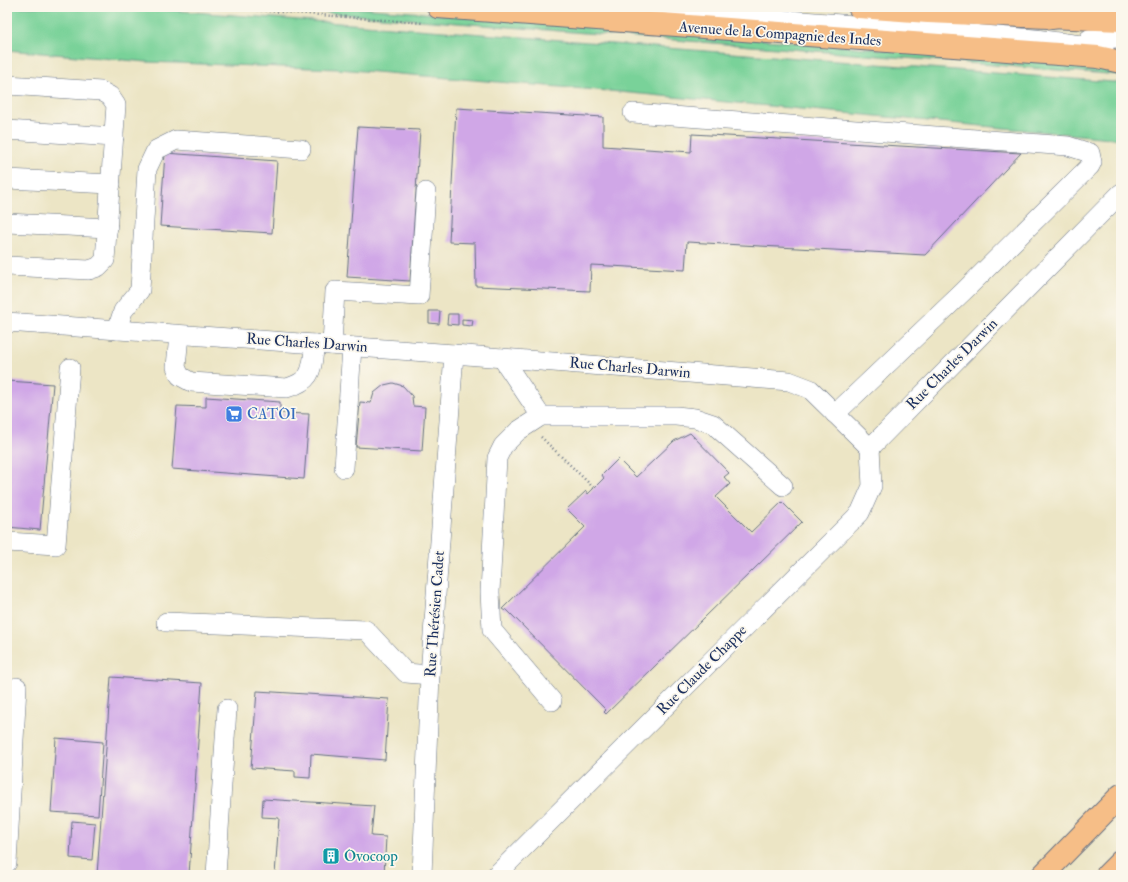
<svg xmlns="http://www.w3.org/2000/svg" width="1128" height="882" viewBox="0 0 1128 882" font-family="'IM FELL Double Pica',serif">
  <rect width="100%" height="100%" fill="#fbf7ec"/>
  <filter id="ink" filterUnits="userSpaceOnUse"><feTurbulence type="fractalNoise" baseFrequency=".025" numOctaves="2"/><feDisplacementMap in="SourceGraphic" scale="8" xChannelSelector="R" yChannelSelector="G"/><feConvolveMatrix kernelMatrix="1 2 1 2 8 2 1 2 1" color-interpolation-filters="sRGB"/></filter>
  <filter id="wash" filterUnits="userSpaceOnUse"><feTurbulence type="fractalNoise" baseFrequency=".012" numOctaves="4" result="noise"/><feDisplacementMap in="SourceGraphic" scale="16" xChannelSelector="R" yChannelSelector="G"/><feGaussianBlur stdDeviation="0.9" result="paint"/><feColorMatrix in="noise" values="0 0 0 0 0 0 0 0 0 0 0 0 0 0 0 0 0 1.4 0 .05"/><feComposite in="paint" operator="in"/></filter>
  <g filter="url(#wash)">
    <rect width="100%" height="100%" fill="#ece5c5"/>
    <g fill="#79d299" stroke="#4a807c">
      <path d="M7,7H128L1113,82L1121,84V139L609,91L338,69L147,62L7,50Z"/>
      <path d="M253,7H347L1121,68V75Z"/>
    </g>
    <g id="blocks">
      <g fill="#d0a7e7">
        <path d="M456,108L603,117V146L691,152L692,134L1021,153L925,255L687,242L685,270L591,265L590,291L476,286L475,243L449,242Z"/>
        <path d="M358,127L420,130L410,281L347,277Z"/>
        <path d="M165,153L277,161L272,233L160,226Z"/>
        <path d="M429,311H440L439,324L429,323Z"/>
        <path d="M448,314H458V325L447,324Z"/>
        <path d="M462,319L473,320L472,326L462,325Z"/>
        <path d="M7,381L53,384L40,530L7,527Z"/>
        <path d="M393,383L403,386L412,396L413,406L425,407L422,451L356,447L360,402L371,403L374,393L384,385Z"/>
        <path d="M206,397L280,402V413L309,414L304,479L172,469L177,406L206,407Z"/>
        <path d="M690,433L729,473L724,477L730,484L716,497L751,532L782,502L802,522L606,714L604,712L606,710L506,609L505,611L502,609L585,527L567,509L586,491L588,494L604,478L602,475L618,459L636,477L674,441Z"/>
        <path d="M111,677L202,683L189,875H97Z"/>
        <path d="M257,691L389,699L385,760L311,754L310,778L295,777V771L251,768Z"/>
        <path d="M56,738L103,742L98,815L51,812Z"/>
        <path d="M263,799L374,806L371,836L386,837L384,875H275L279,818L262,817Z"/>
        <path d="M72,821L95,823L92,860L70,858Z"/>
      </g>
    </g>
  </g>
  <g filter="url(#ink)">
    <use href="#blocks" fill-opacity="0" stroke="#646f82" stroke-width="1"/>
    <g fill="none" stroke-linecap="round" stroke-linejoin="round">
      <g stroke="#646f82" stroke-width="20">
        <g id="minor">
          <path d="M620,7L1035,39L1104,48"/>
          <path d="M1089,39L1121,38"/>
          <path d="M7,85L101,91L110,96L116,105L105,260L98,267L89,270L7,266"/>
          <path d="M633,113L1068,146L1090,153L1092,162L1090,166L964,291L835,414"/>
          <path d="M7,130L114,137"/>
          <path d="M7,179L111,184"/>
          <path d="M7,223L108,228"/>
          <path d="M7,322L454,354L789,381L810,389L870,448"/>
          <path d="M117,330L123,311L140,290L147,169L156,150L176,140L301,149"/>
          <path d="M179,335L176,367L180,376L191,382L287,388C314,380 311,369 315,344"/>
          <path d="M332,345L335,291L419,296L426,192"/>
          <path d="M502,358L541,416"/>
          <path d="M870,448L1121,193"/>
          <path d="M344,468L352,347"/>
          <path d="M7,542L56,545L70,368"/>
          <path d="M166,622L366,630L406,673L430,675"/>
          <path d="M552,701L492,630L490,592L497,458L503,446L518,431L541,416H676L695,418L713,424L783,486"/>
          <path d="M7,863L17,687"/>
          <path d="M216,875L227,709"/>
          <path d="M422,875L430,675L454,354"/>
          <path d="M496,875L860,513L872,486L870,448"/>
        </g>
      </g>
      <g stroke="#646f82" stroke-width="24">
        <g id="major">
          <path d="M438,7L1098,57L1121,62"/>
          <path d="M859,7L928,12L1121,20"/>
        </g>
      </g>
      <g stroke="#646f82" stroke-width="24">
        <g id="highway">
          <path d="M1052,18L1107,7"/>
          <path d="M1043,875L1121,795"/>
          <path d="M1107,875L1121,861"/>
        </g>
      </g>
      <g stroke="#646f82" stroke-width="2.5" stroke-dasharray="1 3" stroke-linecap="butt">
        <path d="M217,7L424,23"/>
        <path d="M541,437L594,488"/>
      </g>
      <use href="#minor" stroke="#fff" stroke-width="19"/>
      <use href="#major" stroke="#f6be87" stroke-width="22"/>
      <use href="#highway" stroke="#f6be87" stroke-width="22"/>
    </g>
  </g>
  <defs>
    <g id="supermarket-square" transform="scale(0.9)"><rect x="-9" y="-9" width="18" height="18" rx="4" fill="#3f7fe0" stroke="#fbf7ec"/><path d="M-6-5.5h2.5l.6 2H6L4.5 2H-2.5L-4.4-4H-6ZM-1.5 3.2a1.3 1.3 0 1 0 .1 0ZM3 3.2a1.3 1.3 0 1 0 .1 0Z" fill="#fff"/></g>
    <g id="building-square" transform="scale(0.9)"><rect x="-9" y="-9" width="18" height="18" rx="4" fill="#0f9aa8" stroke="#fbf7ec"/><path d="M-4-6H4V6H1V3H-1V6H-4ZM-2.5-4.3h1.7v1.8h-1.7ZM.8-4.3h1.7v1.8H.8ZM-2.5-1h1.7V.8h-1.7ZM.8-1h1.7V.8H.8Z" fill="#fff"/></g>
  </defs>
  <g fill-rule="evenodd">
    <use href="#supermarket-square" x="234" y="414"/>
    <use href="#building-square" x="331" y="856"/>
  </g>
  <g text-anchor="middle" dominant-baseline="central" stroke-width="3.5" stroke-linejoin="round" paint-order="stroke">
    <g font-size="15" fill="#1b2f5e" stroke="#fbf7ec">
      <text transform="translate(780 34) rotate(4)">Avenue de la Compagnie des Indes</text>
      <text transform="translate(307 343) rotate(4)">Rue Charles Darwin</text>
      <text transform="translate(952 364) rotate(-45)">Rue Charles Darwin</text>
      <text transform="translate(630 368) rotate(5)">Rue Charles Darwin</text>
      <text transform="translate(435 614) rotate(-86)">Rue Thérésien Cadet</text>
      <text transform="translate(702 670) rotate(-45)">Rue Claude Chappe</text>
    </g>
    <g font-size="15" fill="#366cbe" stroke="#fbf7ec" text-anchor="start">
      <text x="247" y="414">CATOI</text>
    </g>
    <g font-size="15" fill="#0d838f" stroke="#fbf7ec" text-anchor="start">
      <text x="344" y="856">Ovocoop</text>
    </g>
  </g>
  <rect width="1128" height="882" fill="none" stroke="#fbf7ec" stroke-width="24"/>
</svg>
